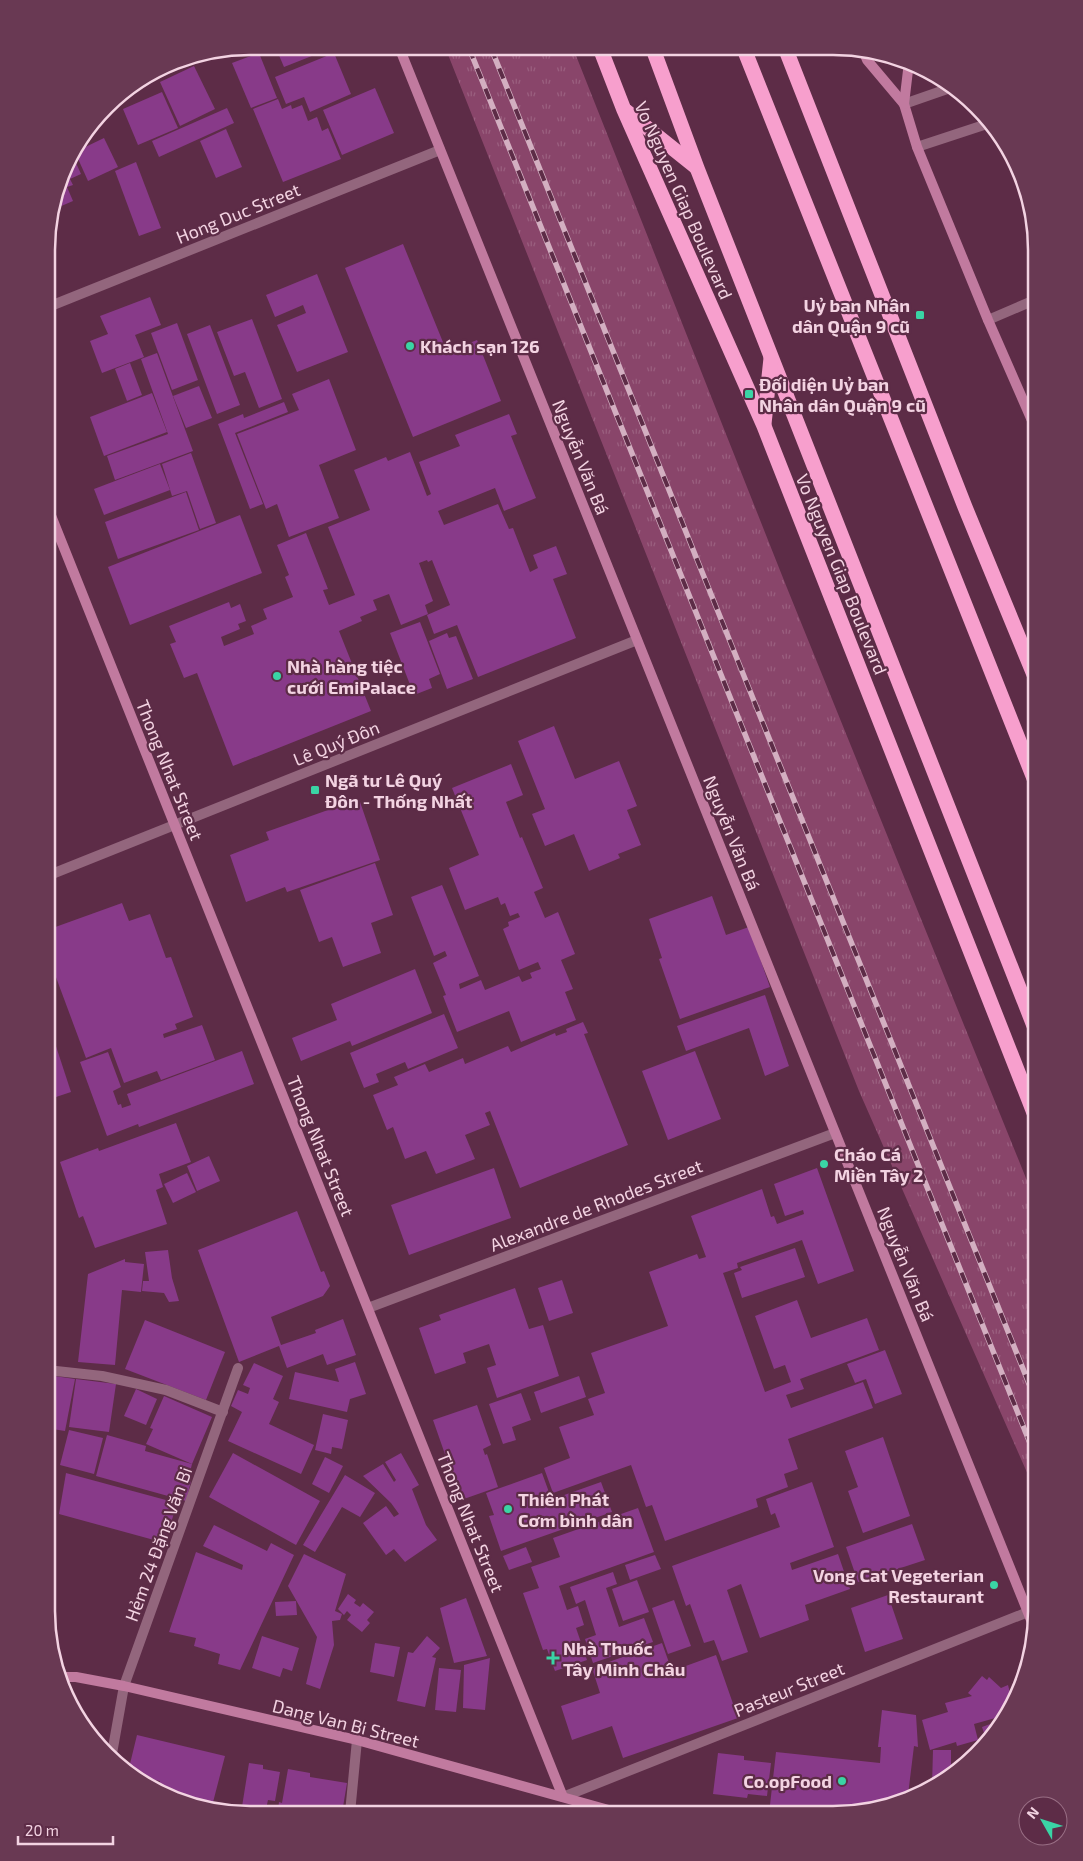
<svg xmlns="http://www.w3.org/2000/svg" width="1083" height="1861" viewBox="0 0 1083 1861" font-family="'Exo 2',sans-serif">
  <defs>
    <pattern id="grass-tufts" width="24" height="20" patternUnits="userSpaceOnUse" patternTransform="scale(1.25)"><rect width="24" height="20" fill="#89456a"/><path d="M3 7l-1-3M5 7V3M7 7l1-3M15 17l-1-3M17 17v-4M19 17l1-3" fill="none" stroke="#9a5f7f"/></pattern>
  </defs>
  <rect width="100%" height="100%" fill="#5d2c47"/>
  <path fill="url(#grass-tufts)" d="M445,47L573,48L785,583L1036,1203V1493L859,1091Z"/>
  <g fill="#883a89">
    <path d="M275,46L326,47L327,50L284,67Z"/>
    <path d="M259,53L277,98L251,108L232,63Z"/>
    <path d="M334,53L351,94L310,112L304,97L286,104L275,77Z"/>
    <path d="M194,66L215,109L180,126L160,82Z"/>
    <path d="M375,88L394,133L342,155L323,110Z"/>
    <path d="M162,92L178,128L138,145L123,109Z"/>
    <path d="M278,99L282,109L291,105L292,109L302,105L308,121L317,117L322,131L328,128L341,159L283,182L253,109Z"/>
    <path d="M227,108L234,123L159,157L152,141Z"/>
    <path d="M226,129L242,167L216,178L200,141Z"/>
    <path d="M104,138L118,167L88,181L75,152Z"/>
    <path d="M72,154L81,174L70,179L73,185L67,187L73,201L52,210L67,159Z"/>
    <path d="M136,162L161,228L139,236L115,171Z"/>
    <path d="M403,244L447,352L477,340L501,401L413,437L345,268Z"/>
    <path d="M317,274L348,352L297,372L277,325L306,313L303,305L275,317L266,295Z"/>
    <path d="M150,297L161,325L135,335L144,357L102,373L90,341L108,334L100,316Z"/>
    <path d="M252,319L282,399L259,408L245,372L234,376L217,332Z"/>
    <path d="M177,323L198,380L172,390L151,333Z"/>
    <path d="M210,325L240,405L217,414L187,334Z"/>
    <path d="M157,353L193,451L115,480L107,456L168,434L141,359Z"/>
    <path d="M130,363L142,395L127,401L115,369Z"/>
    <path d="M329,379L356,450L319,465L339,518L289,537L277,504L266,509L237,434L299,410L292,394Z"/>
    <path d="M199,386L212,418L186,428L173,396Z"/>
    <path d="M152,393L167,432L104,456L90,417Z"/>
    <path d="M284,402L288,412L235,433L263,504L250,509L218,424L243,414L244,418Z"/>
    <path d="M509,414L517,434L511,436L536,498L504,511L495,488L438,511L444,525L498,504L509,529L513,528L530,572L538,568L533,555L556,546L567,574L553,579L576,638L478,677L457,625L434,634L427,615L450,605L432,560L428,562L427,560L419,563L433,601L425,605L428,614L401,625L389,594L373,600L377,610L360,617L362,621L339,631L371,711L233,766L197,673L184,678L170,644L176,642L169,626L229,602L231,608L240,604L246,621L238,624L240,629L221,637L224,646L254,634L251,626L267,619L263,609L293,597L285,577L289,575L277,545L306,533L328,589L323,590L329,605L355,595L328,527L370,510L354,470L386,457L388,461L410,452L427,496L431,494L419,462L460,446L455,435Z"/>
    <path d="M191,453L216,523L200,529L187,491L172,496L162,464Z"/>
    <path d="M160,464L170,490L104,515L94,489Z"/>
    <path d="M186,492L199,530L118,559L105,522Z"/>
    <path d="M240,515L262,573L130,625L108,567Z"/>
    <path d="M420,622L440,674L429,679L432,688L414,695L390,633Z"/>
    <path d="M447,633L449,638L456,636L473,679L447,689L429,641Z"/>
    <path d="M47,709L54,726L47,728Z"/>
    <path d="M554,726L575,779L619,761L637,806L627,810L641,845L618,854L620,858L589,871L574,834L545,846L532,814L545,809L518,741Z"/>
    <path d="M511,764L523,795L506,802L520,838L522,837L543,888L534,892L545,918L558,912L575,954L561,960L573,989L565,992L576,1020L521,1042L509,1011L457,1032L443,996L446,995L433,963L447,956L445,951L434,956L411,897L442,885L479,976L459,984L460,989L481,980L485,990L519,976L522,982L532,978L530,973L541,969L538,962L519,970L503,929L509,926L508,922L520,917L518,913L510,916L505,903L501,905L498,897L465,910L449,868L479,855L452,788Z"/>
    <path d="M359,799L380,860L287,892L285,887L246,902L230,855L269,840L266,832Z"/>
    <path d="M375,863L393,915L371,923L381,953L343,967L332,937L319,942L300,890Z"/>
    <path d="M712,896L726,935L749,927L770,987L680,1019L659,959L662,958L649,919Z"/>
    <path d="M122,903L129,921L150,914L166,958L171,957L193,1017L175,1024L177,1029L163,1034L164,1038L202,1025L215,1060L161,1080L157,1071L124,1083L111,1048L86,1058L47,953V930Z"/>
    <path d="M415,969L432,1013L352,1046L350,1041L301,1061L292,1038L337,1020L331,1004Z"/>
    <path d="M765,995L789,1066L765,1076L749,1028L686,1051L677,1026Z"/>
    <path d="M444,1014L458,1048L408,1069L405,1062L376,1074L379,1082L364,1088L350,1053Z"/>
    <path d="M583,1022L588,1033L584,1034L628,1145L520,1188L490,1111L485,1113L490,1125L465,1135L475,1159L436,1174L426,1151L405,1159L393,1127L387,1130L373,1095L398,1085L394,1077L425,1064L429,1072L463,1058L465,1064L508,1046L511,1052L555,1033L556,1036L567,1032L566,1029Z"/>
    <path d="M50,1028L71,1092L47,1100V1029Z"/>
    <path d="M242,1051L254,1084L139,1127L138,1124L107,1136L80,1062L108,1052L121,1087L113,1091L118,1105L121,1104L122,1108L131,1105L127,1094Z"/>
    <path d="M695,1051L721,1119L668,1140L642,1071Z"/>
    <path d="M176,1123L191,1162L159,1174L163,1187L156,1190L167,1224L95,1248L83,1216L79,1218L60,1162L98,1148L99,1151Z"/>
    <path d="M209,1156L220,1181L197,1191L187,1166Z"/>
    <path d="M494,1168L511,1218L409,1255L391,1205Z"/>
    <path d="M817,1168L854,1271L818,1284L802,1240L737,1263L738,1268L723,1273L765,1392L791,1382L785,1365L774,1369L755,1316L797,1300L811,1338L867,1318L879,1350L800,1379L804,1389L786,1395L791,1408L863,1382L873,1408L788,1439L798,1469L784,1474L788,1487L756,1499L758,1507L665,1541L652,1505L646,1507L631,1465L553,1493L544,1468L570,1458L559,1427L594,1415L588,1399L605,1393L591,1353L668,1326L649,1272L697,1254L699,1259L706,1257L691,1216L762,1189L771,1217L774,1216L777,1224L804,1214L803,1210L785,1216L774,1184Z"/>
    <path d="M187,1173L196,1192L173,1203L164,1184Z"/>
    <path d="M297,1211L321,1272L324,1271L330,1286L323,1296L271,1317L281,1345L316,1333L315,1330L343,1319L356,1355L327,1365L323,1354L287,1368L279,1346L239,1362L198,1250Z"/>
    <path d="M795,1248L805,1277L742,1298L734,1273L742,1270L740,1267Z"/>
    <path d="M168,1250L172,1278L179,1301L169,1302L164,1293L142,1291L143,1281H149L145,1252Z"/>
    <path d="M125,1259V1262L144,1264L141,1292L122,1290L115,1365L78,1362L88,1274Z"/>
    <path d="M562,1280L573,1313L549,1321L538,1288Z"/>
    <path d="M515,1288L529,1329L543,1325L559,1376L497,1398L487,1368L496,1365L489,1344L463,1353L466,1363L435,1374L419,1328L441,1320L439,1315Z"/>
    <path d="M145,1320L225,1352L206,1400L125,1369Z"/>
    <path d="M885,1350L902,1394L875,1404L866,1379L855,1383L847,1364Z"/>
    <path d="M355,1362L366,1394L350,1399L347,1412L289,1399L295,1372L339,1382L335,1369Z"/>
    <path d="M254,1363L283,1376L273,1399L279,1402L269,1424L314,1445L301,1474L228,1441L242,1412L231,1406L238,1390L248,1394L250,1388L243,1385Z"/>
    <path d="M47,1375L75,1379L65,1431L46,1428Z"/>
    <path d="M579,1376L586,1397L541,1413L534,1392Z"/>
    <path d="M76,1379L116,1384L109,1432L69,1427Z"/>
    <path d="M136,1389L157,1399L146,1425L124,1416Z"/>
    <path d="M521,1393L531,1420L512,1427L516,1440L503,1444L489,1404Z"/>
    <path d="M164,1396L212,1417L192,1464L146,1444L153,1429L150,1428Z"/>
    <path d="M477,1405L491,1445L483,1449L485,1455L487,1454L498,1487L461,1500L433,1420Z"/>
    <path d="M323,1414L348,1420L342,1449L332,1447L331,1454L315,1450Z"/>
    <path d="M69,1430L103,1438L94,1474L60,1465Z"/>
    <path d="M107,1435L146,1446L145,1451L192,1464L188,1480L191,1481L186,1501L96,1476Z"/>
    <path d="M883,1437L910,1516L863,1533L848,1491L858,1487L845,1451Z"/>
    <path d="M233,1453L320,1501L296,1545L209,1497Z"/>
    <path d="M401,1453L419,1485L412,1489L426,1525L437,1540L405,1562L394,1549L386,1555L363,1523L386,1506L394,1517L399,1514L391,1503L363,1476L383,1464L394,1482L396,1480L385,1462Z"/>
    <path d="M325,1457L343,1466L329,1493L312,1484Z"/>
    <path d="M66,1473L177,1503L165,1543L59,1514Z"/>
    <path d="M542,1473L550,1495L552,1494L553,1499L601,1482L612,1512L501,1551L489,1516L494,1515L486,1493Z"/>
    <path d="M345,1475L375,1493L360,1517L342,1507L315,1552L303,1545Z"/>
    <path d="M812,1482L834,1547L790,1563L792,1570L838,1554L850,1589L805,1605L809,1620L760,1638L741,1584L727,1590L748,1652L722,1661L714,1640L704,1643L690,1604L686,1606L672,1566L780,1527L775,1513L771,1515L766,1499Z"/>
    <path d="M638,1508L654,1552L559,1586L567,1610L578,1606L584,1625L576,1628L587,1660L555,1671L547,1649L543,1650L523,1593L539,1588L531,1567L560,1557L553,1538Z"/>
    <path d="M912,1524L925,1560L858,1582L846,1547Z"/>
    <path d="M214,1525L267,1551L271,1543L294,1555L240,1670L218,1664L220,1654L194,1646L196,1638L169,1632L196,1552L242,1570L243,1565L203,1546Z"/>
    <path d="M526,1547L532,1562L509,1570L503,1556Z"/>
    <path d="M46,1551H51L48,1583H46Z"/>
    <path d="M304,1554L346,1574L335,1611L342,1614L340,1620L332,1621L334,1645L320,1689L306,1684L317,1637L288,1586Z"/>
    <path d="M655,1555L661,1569L630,1580L625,1565Z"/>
    <path d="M613,1572L617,1584L606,1588L619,1627L644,1618L653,1642L593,1663L585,1639L596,1635L585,1600L576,1604L570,1587Z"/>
    <path d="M637,1580L649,1612L623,1621L612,1589Z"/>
    <path d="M348,1594L356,1600L354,1603L360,1607L363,1603L374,1612L367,1620L370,1623L362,1632L347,1620L351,1615L347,1611L344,1615L338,1609Z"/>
    <path d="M888,1595L903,1639L865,1652L851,1608Z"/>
    <path d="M466,1598L487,1656L454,1663L440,1608Z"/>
    <path d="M674,1600L691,1646L668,1654L652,1608Z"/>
    <path d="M296,1601L297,1615L276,1616L275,1602Z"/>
    <path d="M262,1636L299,1648L292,1671L283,1668L280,1677L252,1668Z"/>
    <path d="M427,1636L440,1648L432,1657L436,1658L425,1707L397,1701L408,1652L413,1653Z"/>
    <path d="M375,1643L400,1647L394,1677L370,1672Z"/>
    <path d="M662,1643L672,1671L716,1655L738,1718L623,1758L612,1726L572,1740L561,1706L600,1693L592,1668Z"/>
    <path d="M490,1658L485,1710L463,1708L464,1665Z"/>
    <path d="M439,1668L461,1670L456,1712L435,1710Z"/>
    <path d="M982,1676L987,1680L989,1677L1001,1688L1008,1685L1013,1704L1006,1715L974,1724L978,1740L957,1746L956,1742L930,1750L922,1720L948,1712L945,1703L972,1696L968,1693Z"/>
    <path d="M882,1710L916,1715L918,1747L914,1746L908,1795L914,1796L899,1804L843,1813L770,1805L776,1752L880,1763L881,1747H878Z"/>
    <path d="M1004,1719L995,1735L987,1742L982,1727Z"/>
    <path d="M137,1735L225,1756L211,1810L172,1799L158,1791L160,1781L132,1775L128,1772Z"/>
    <path d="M933,1750H951V1767L954,1768V1775L932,1786Z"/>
    <path d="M718,1753L744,1756V1760L771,1763L767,1796L748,1794L747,1798L713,1794Z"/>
    <path d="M249,1763L263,1765V1769L280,1772L275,1801L268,1800L266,1809L278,1810L279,1802L282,1803L288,1769L310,1773V1777L347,1783L342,1813H241Z"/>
  </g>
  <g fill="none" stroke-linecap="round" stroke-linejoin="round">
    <g stroke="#93667d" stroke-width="10">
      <path d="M904,104L953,87"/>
      <path d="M917,147L990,123"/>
      <path d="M48,307L440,150"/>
      <path d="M988,320L1037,299"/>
      <path d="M47,876L637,640"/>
      <path d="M368,1308L835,1133"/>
      <path d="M47,1370L102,1376L166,1390L223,1412"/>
      <path d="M111,1759L124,1686L238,1368"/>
      <path d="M563,1797L1028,1612"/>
      <path d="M350,1813L357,1740"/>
    </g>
    <g stroke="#c17a9f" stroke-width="10">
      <path d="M399,47L1035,1630"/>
      <path d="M863,50L867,60L904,104L917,147L988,320L1037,432"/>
      <path d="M904,104L909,62"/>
      <path d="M48,508L563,1797"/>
      <path d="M57,1677H76L124,1686L357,1740L623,1814"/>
    </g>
    <g stroke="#f79fcd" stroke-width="15">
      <path d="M600,48L624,110L764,426L1036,1118"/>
      <path d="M653,49L697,168L1036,1031"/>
      <path d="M744,49L1037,786"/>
      <path d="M786,50L965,507L1037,682"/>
      <path d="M626,111L696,167"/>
      <path d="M764,424L771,358"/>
    </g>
    <g stroke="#d3afc1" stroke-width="5.5">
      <g id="rail">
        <path d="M469,48L1036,1458"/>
        <path d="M491,48L1036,1401"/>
      </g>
    </g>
    <use href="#rail" stroke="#5d2c47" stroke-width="4" stroke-dasharray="11" stroke-linecap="butt"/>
  </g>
  <g fill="#3ad4a5" stroke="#5d2c47" stroke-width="2">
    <rect x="915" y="310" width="10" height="10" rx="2.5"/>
    <circle cx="410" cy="346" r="5"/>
    <rect x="744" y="389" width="10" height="10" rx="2.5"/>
    <circle cx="277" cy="676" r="5"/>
    <rect x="310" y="785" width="10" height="10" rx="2.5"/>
    <circle cx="824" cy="1164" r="5"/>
    <circle cx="508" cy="1509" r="5"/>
    <circle cx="994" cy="1585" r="5"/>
    <path d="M550.5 1650.5h5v5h5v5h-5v5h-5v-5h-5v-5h5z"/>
    <circle cx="842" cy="1781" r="5"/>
  </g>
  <g text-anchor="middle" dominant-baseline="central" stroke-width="4.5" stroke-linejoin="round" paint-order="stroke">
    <g font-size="18" fill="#f3d3e2" stroke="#5d2c47">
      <text transform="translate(684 200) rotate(66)">Vo Nguyen Giap Boulevard</text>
      <text transform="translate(238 213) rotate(-22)">Hong Duc Street</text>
      <text transform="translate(581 457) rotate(68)">Nguyễn Văn Bá</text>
      <text transform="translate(842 574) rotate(68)">Vo Nguyen Giap Boulevard</text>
      <text transform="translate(336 743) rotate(-22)">Lê Quý Đôn</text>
      <text transform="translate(170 770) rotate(68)">Thong Nhat Street</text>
      <text transform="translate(732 833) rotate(68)">Nguyễn Văn Bá</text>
      <text transform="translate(321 1146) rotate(68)">Thong Nhat Street</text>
      <text transform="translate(596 1205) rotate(-21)">Alexandre de Rhodes Street</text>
      <text transform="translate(906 1264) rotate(68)">Nguyễn Văn Bá</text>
      <text transform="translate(471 1522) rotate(68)">Thong Nhat Street</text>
      <text transform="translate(158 1544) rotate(-70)">Hẻm 24 Đặng Văn Bi</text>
      <text transform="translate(789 1689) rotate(-22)">Pasteur Street</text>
      <text transform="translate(346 1723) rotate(14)">Dang Van Bi Street</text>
    </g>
    <g font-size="18" font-weight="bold" fill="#f3d3e2" stroke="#5d2c47" text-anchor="start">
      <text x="910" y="305" text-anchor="end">Uỷ ban Nhân<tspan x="910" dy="21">dân Quận 9 cũ</tspan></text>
      <text x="420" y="346">Khách sạn 126</text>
      <text x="759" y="384">Đối diện Uỷ ban<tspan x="759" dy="21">Nhân dân Quận 9 cũ</tspan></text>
      <text x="287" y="666">Nhà hàng tiệc<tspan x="287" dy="21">cưới EmiPalace</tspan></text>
      <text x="325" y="780">Ngã tư Lê Quý<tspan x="325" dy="21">Đôn - Thống Nhất</tspan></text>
      <text x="834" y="1154">Cháo Cá<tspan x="834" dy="21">Miền Tây 2</tspan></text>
      <text x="518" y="1499">Thiên Phát<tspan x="518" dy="21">Cơm bình dân</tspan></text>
      <text x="984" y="1575" text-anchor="end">Vong Cat Vegeterian<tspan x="984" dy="21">Restaurant</tspan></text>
      <text x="563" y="1648">Nhà Thuốc<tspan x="563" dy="21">Tây Minh Châu</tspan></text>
      <text x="832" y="1781" text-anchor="end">Co.opFood</text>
    </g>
  </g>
  <path d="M0 0H1083V1861H0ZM250 55H833A195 195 0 0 1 1028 250V1611A195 195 0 0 1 833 1806H250A195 195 0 0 1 55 1611V250A195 195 0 0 1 250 55Z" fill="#693953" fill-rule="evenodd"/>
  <path fill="none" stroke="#f3d3e2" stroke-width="2.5" d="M250 55H833A195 195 0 0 1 1028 250V1611A195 195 0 0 1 833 1806H250A195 195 0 0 1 55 1611V250A195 195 0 0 1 250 55Z"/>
  <g transform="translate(1043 1821) rotate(309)"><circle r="24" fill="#5d2c47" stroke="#996f85"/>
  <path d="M0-4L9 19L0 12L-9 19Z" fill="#3ad4a5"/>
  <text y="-8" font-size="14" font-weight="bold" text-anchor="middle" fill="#f3d3e2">N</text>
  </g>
  <path d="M18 1836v8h95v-8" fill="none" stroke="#f3d3e2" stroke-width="2.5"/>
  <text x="25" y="1836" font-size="15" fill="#f3d3e2" stroke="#5d2c47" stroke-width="4" paint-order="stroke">20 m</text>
</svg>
